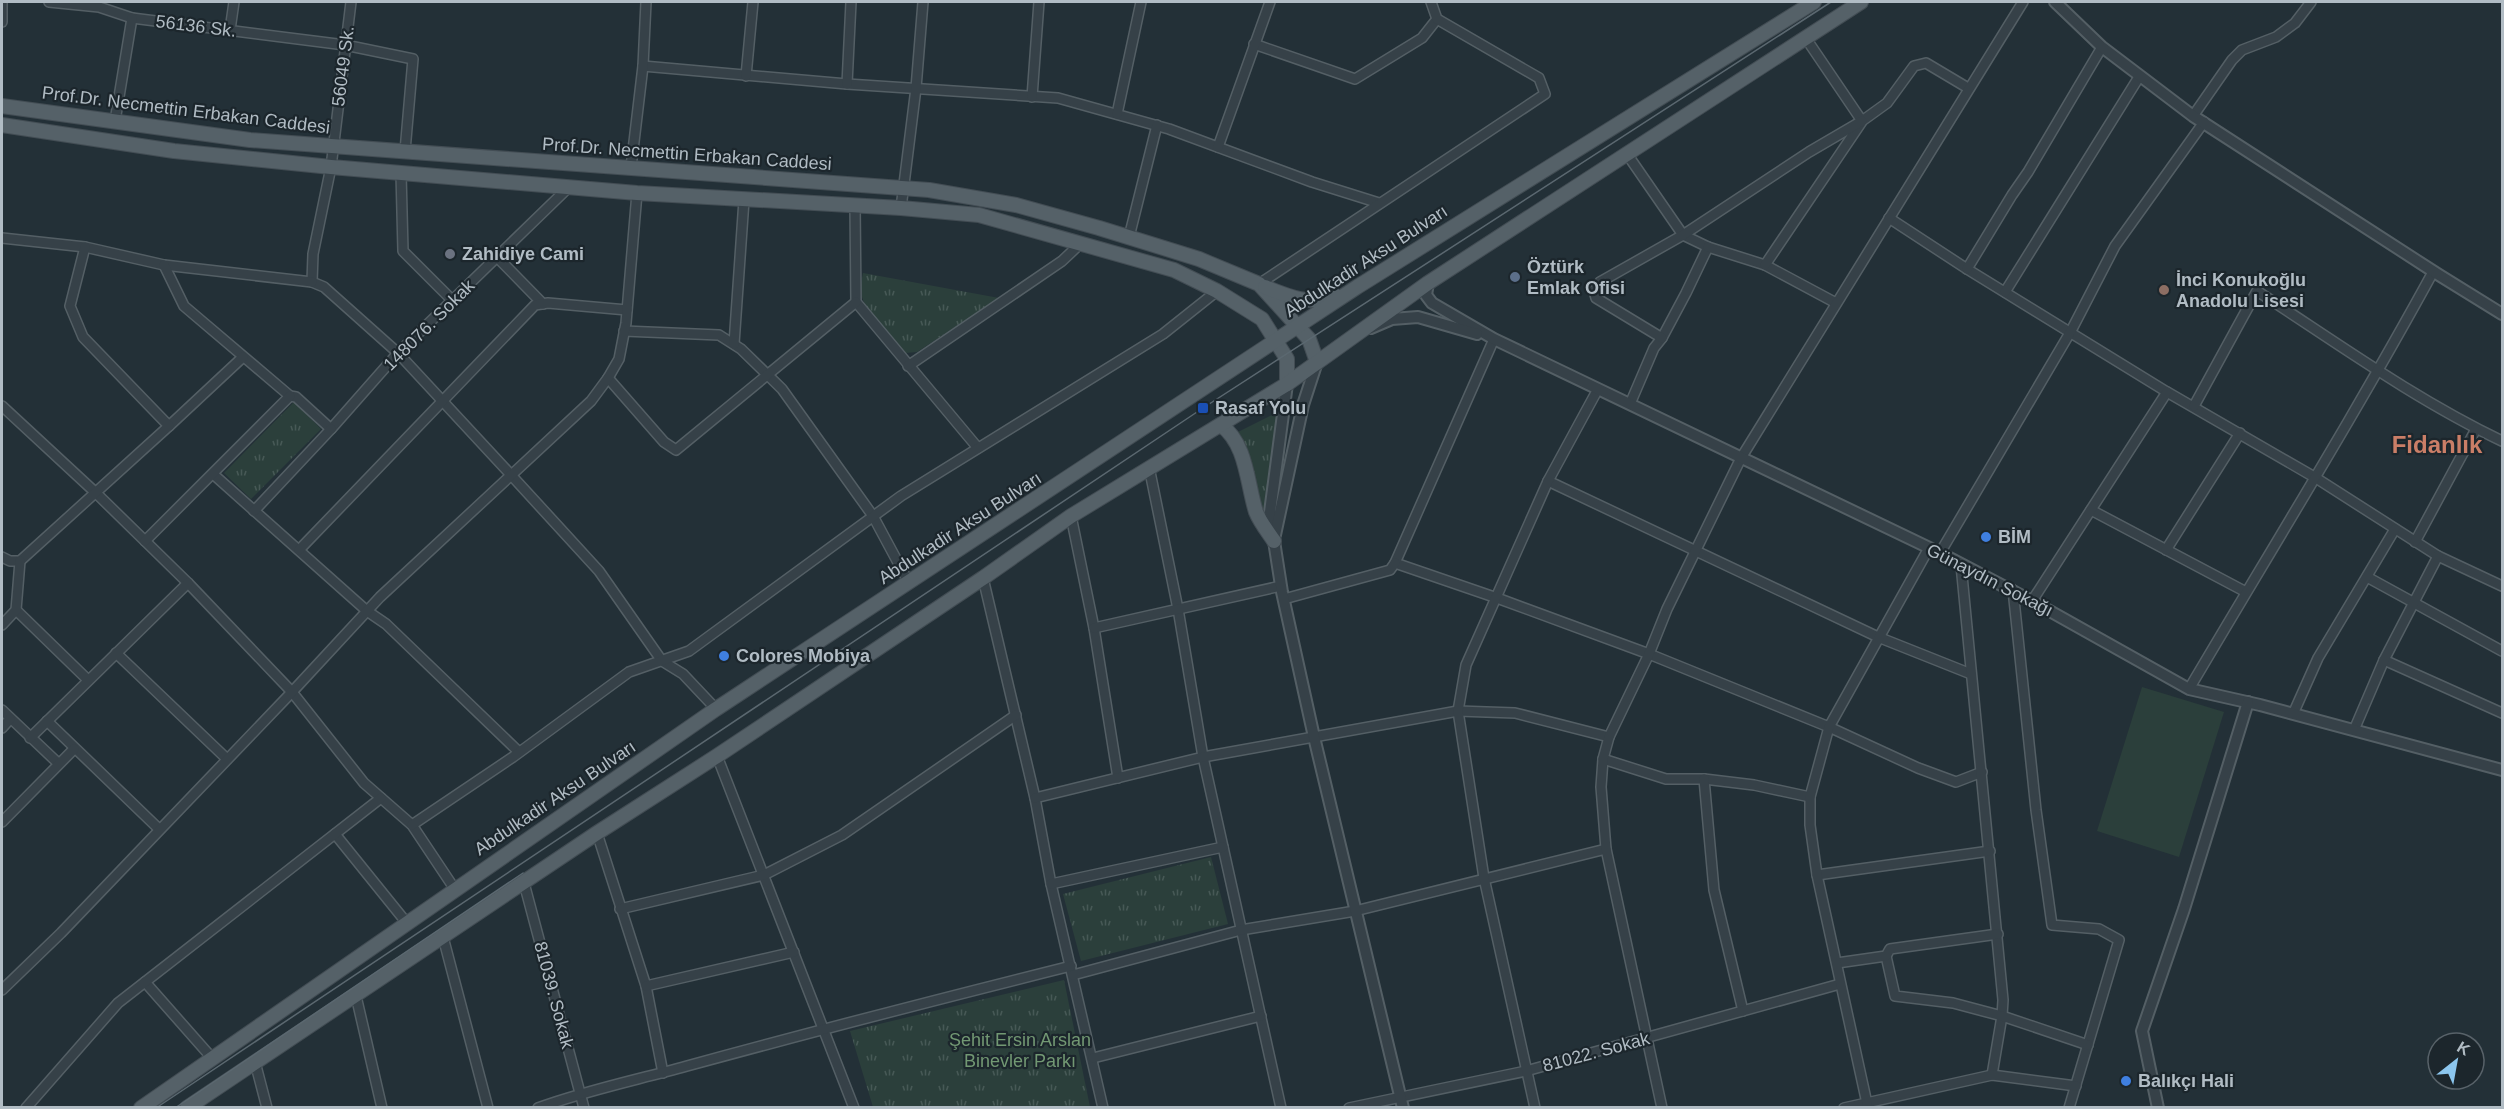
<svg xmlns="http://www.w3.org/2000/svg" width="2504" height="1109" viewBox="0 0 2504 1109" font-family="Helvetica,sans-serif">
  <defs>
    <pattern id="grass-tufts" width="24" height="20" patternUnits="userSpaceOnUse" patternTransform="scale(1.5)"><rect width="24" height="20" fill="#2b3f3b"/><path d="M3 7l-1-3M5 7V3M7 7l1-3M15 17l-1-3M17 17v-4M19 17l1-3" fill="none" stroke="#475956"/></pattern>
  </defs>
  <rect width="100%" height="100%" fill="#233037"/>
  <g fill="url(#grass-tufts)">
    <path d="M863,273L999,298L917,352L905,353C893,338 867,314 862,297C860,289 861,281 863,273Z"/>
    <path d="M294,402L321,429L251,499L224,473Z"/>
    <path d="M1276,413L1278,427L1264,517L1238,432Z"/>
    <path d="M1211,857L1228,924L1081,961L1063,894Z"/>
    <path d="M1064,980L1090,1107H873L850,1031Z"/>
  </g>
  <path fill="#2b3f3b" d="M2142,687L2224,712L2179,857L2097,831Z"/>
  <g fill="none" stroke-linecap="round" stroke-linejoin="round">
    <g stroke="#545f65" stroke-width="12">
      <g id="minor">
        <path d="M49,2L99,7L132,18L345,45L413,59L405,151"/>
        <path d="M351,2L331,167L313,254L312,282L324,287L398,353L512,476L599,571L662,661L683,674L716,709"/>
        <path d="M2,22V2"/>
        <path d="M230,30L234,2"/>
        <path d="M1805,37L1862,121L1887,103L1914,66L1926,63L1968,88"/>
        <path d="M1254,44L1355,79L1422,38L1437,19"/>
        <path d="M643,66L847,84L1058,98L1169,129L1312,182L1379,203"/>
        <path d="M746,76L753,2"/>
        <path d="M847,84L851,2"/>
        <path d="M1032,97L1039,2"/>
        <path d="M1117,114L1141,2"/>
        <path d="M2193,116L2232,60L2242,50L2276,37L2295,23L2311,2"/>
        <path d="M115,121L132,18"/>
        <path d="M1218,147L1270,2"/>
        <path d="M1627,154L1683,235L1708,247L1686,293L1662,338L1654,348L1630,404"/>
        <path d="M631,167L643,66L646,2"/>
        <path d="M401,173L403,251L452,300"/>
        <path d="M855,205L856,302L978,448"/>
        <path d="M901,208L916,88L923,2"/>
        <path d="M1889,218L1967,269L2167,392L2316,478L2438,556L2502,586"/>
        <path d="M1129,237L1157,125"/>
        <path d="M2,238L85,247L164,265L312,282"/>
        <path d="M1708,247L1765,265L1836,303"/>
        <path d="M497,257L543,304"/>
        <path d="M164,265L184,306L290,396L296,397L331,429L398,353L569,187"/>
        <path d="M1765,265L1861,123"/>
        <path d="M1967,269L2012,195L2028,172L2102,47"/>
        <path d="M1259,284L1545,94L1539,78L1437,19L1431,2"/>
        <path d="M2005,292L2139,77"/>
        <path d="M624,331L719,335L741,349L782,389L873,516L909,583"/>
        <path d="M1662,338L1596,298L1594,291L1600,282L1683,235L1809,152L1862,121"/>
        <path d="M1494,339L1395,563L1497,598L1649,654L1829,727L1918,768L1956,782L1982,772"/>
        <path d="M734,344L744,200"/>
        <path d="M908,366L1062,261L1081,243"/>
        <path d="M608,378L664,442L676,450L856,302"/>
        <path d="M2,406L96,493L188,583L292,692L364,783L412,825L454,888"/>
        <path d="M2194,406L2257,291C2337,343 2416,400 2502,441"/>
        <path d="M169,426L243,357"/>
        <path d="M1149,467L1178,609L1203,757L1281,1108"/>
        <path d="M213,474L367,611L386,624L519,752"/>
        <path d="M1548,481L1878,637L1971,674"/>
        <path d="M2091,510L2246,592"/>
        <path d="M254,511L331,429"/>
        <path d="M1071,516L1094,628L1118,778"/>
        <path d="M145,541L290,396"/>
        <path d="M2415,542L2476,429"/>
        <path d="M299,550L535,305L548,303L627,310"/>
        <path d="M2166,550L2240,433"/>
        <path d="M1940,553L2071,331L2115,246L2204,122"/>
        <path d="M2,557L10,561H20L169,426L83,337L70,306L85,247"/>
        <path d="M1961,565L2003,1000L2002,1016L1992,1075"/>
        <path d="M2367,577L2502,651"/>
        <path d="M983,578L1035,798L1051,884L1103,1108"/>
        <path d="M2013,590L2036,810L2052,925L2099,929L2119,940L2069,1108"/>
        <path d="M1284,599L1390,570L1395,563"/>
        <path d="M2032,601L2167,392"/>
        <path d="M16,610L88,680"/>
        <path d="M2,625L16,610L20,561"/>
        <path d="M1094,628L1281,586"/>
        <path d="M116,653L227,759"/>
        <path d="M2384,660L2502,713"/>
        <path d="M2189,689C2271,550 2356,413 2433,272"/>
        <path d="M2,710L58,763"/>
        <path d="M2293,714L2318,658L2395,529"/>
        <path d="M47,721L159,829"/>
        <path d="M2,728L10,719"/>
        <path d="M2354,730L2384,660L2438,556"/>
        <path d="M30,738L188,583"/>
        <path d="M717,756L854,1108"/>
        <path d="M1603,759L1666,779H1704L1754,785L1810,797"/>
        <path d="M1704,779L1714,890L1743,1011"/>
        <path d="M1035,798L1203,757L1458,711L1515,713L1609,737"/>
        <path d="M2,822L74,749"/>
        <path d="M412,825L513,757L629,672L689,651L901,496L1163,334L1217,291"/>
        <path d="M597,833L646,986L663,1073"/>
        <path d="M335,834L406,922"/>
        <path d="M1817,875L1990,851"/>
        <path d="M524,883L584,1108"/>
        <path d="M1051,884L1223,847"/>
        <path d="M620,909L764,875L842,835L1016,715"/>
        <path d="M443,937L488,1108"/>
        <path d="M1886,956L1895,996L1953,1003L2002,1016L2088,1045"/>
        <path d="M1837,963L1886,956L1890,949L1998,934"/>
        <path d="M1073,975L1241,930L1355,911L1606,849"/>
        <path d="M145,982L212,1058"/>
        <path d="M646,986L794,952"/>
        <path d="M2,990L61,933L292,692L380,597L591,401L608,378L619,359L626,323L637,193"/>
        <path d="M356,996L382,1108"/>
        <path d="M1093,1058L1261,1016"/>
        <path d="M255,1062L267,1108"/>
        <path d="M26,1108L118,1003L381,798"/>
        <path d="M538,1108C587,1090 637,1080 687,1066C815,1031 943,998 1071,966"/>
        <path d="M1349,1108L1526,1071L1840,984"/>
        <path d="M1535,1108L1484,878L1458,711L1466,665L1548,481L1598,389"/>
        <path d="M1662,1108L1606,849L1601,787L1603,759L1609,737L1649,654L1667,609L1741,458L2023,2"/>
        <path d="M1844,1108L1992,1075L2076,1086"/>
        <path d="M1868,1108L1817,875L1810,825V797L1829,727L1929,548"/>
      </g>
    </g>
    <g stroke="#545f65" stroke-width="14">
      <g id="tertiary">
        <path d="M2055,2L2102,47L2193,116L2439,275L2502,314"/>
        <path d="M1428,283L1426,295L1432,303L1494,339L1940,553L2032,601L2189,689L2260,705L2502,770"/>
        <path d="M1371,328L1392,319L1418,317L1477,334"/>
        <path d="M1287,384L1270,512L1274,541L1282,592L1314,737L1403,1108"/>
        <path d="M1275,535L1303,405L1317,362"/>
        <path d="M2158,1108L2142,1031L2184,909L2248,702"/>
      </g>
    </g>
    <g stroke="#434d54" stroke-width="16">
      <g id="primary">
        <path d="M2,106L250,140L929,190L1016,205L1099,228L1199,259L1259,284L1309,339L1317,362"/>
        <path d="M2,125L174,151L331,167L637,193L901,208L979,215L1174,270L1217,291L1262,319L1287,359V384"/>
        <path d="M1265,287C1289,297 1311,306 1336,296"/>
        <path d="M1221,425C1247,444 1247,484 1256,512C1260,522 1268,532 1274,541"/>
        <path d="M141,1108L716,709L1357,287L1814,2"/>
        <path d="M187,1108L597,833L717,756L983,578L1071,516L1287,384L1428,283L1861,2"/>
      </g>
    </g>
    <use href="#minor" stroke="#364148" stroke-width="9"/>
    <use href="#tertiary" stroke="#364148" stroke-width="10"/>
    <use href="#primary" stroke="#556168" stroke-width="14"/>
    <g stroke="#5b6870" stroke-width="1.5">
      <path d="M156,1108L1203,408L1831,2"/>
      <path d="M175,1108L523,873"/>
    </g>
  </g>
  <circle fill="#6b7280" stroke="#1c262c" stroke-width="2" cx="450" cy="254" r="6"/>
  <circle fill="#5c6f8a" stroke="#1c262c" stroke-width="2" cx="1515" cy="277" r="6"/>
  <circle fill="#8d6e63" stroke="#1c262c" stroke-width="2" cx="2164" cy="290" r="6"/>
  <rect fill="#1a4fb4" stroke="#1c262c" stroke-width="2" x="1197" y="402" width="12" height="12" rx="3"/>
  <g fill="#3f7fe0" stroke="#1c262c" stroke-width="2">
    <circle cx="1986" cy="537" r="6"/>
    <circle cx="724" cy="656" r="6"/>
    <circle cx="2126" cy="1081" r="6"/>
  </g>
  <g text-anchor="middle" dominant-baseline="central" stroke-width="4.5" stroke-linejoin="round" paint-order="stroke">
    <g font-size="18" fill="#b1bcc4" stroke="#1c262c">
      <text transform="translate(196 26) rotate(7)">56136 Sk.</text>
      <text transform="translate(343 66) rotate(-83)">56049 Sk.</text>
      <text transform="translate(186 110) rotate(7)">Prof.Dr. Necmettin Erbakan Caddesi</text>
      <text transform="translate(687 154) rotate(4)">Prof.Dr. Necmettin Erbakan Caddesi</text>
      <text transform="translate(1366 261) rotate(-33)">Abdulkadir Aksu Bulvarı</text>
      <text transform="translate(429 325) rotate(-45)">148076. Sokak</text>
      <text transform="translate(960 528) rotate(-33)">Abdulkadir Aksu Bulvarı</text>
      <text transform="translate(1990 580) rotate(27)">Günaydın Sokağı</text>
      <text transform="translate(555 798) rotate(-34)">Abdulkadir Aksu Bulvarı</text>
      <text transform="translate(554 995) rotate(75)">81039. Sokak</text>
      <text transform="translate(1596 1052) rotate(-15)">81022. Sokak</text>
    </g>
    <g font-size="18" font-weight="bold" fill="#b1bcc4" stroke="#1c262c" text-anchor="start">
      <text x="462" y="254">Zahidiye Cami</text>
      <text x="1527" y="267">Öztürk<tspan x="1527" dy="21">Emlak Ofisi</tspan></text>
      <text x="2176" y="280">İnci Konukoğlu<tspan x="2176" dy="21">Anadolu Lisesi</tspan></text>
      <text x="1215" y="408">Rasaf Yolu</text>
      <text x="1998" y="537">BİM</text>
      <text x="736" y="656">Colores Mobiya</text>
      <text x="2138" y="1081">Balıkçı Hali</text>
    </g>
    <g font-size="18" fill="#729873" stroke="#1c262c">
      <text x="1020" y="1040">Şehit Ersin Arslan<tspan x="1020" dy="21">Binevler Parkı</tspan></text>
    </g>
    <g font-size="24" font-weight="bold" fill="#ca7e67" stroke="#1c262c">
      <text x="2437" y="444">Fidanlık</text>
    </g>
  </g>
  <rect width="2504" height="1109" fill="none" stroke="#b1bcc4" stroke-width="6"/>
  <g transform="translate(2456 1061) rotate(31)"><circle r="28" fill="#1c262c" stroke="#586269" stroke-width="1.5"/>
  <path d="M0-4.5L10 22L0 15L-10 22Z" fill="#8cc6ee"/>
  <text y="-9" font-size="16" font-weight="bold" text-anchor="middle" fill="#b1bcc4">K</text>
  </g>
</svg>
